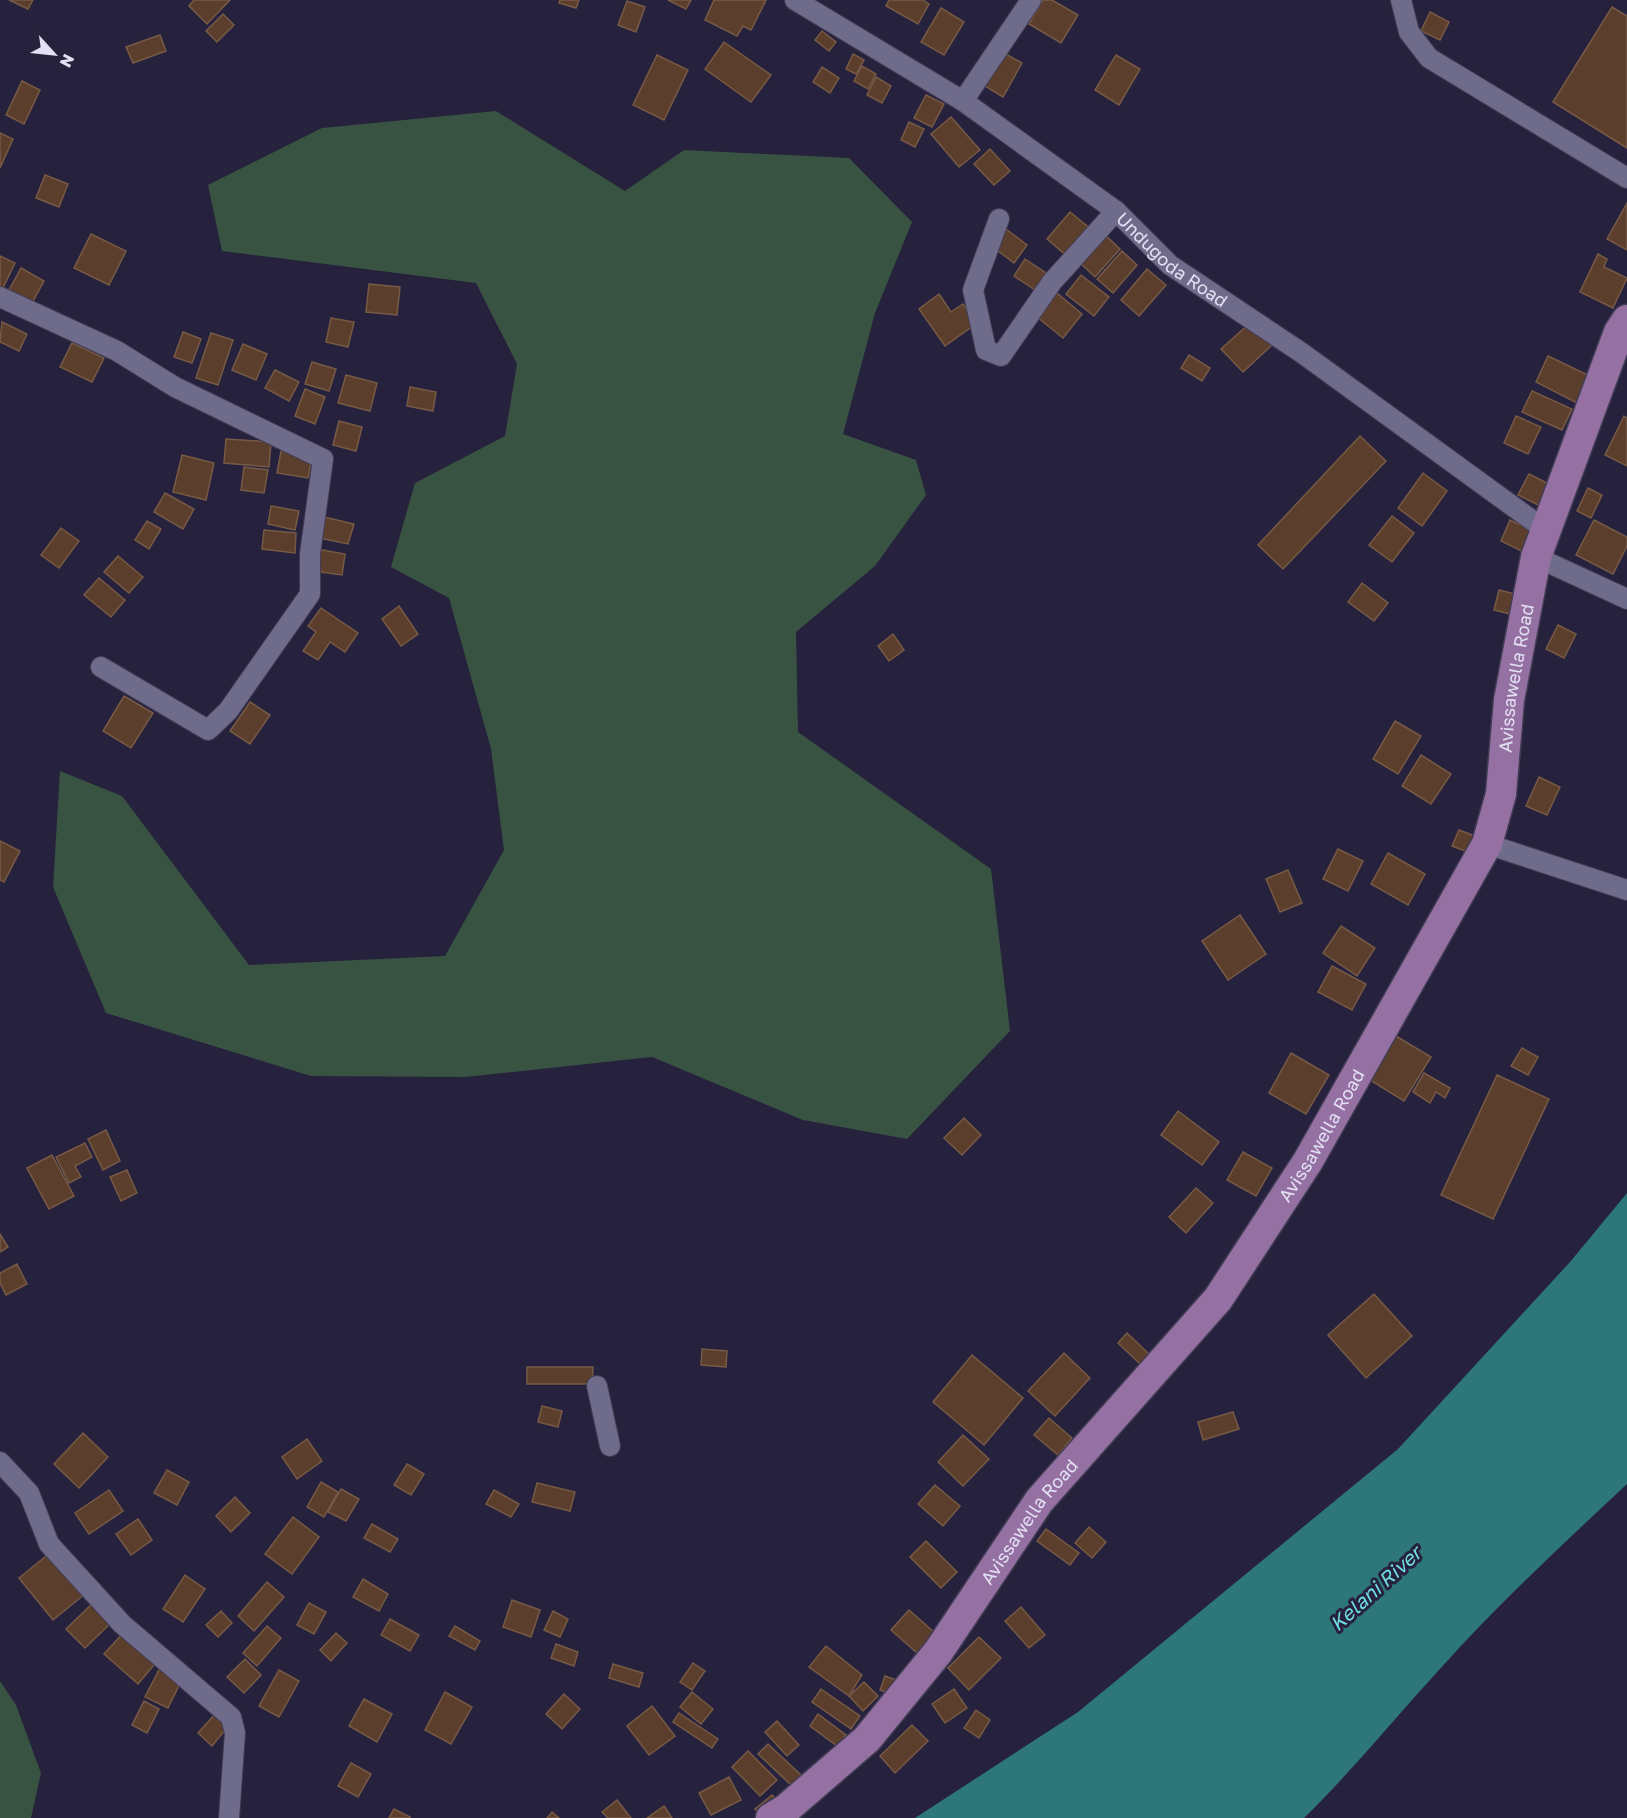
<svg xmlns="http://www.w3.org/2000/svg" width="1627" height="1818" viewBox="0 0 1627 1818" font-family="'Golos Text',sans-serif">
  <rect width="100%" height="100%" fill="#26213c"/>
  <g fill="#385342">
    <path d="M496,111L625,191L684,150L849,158L912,222L875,313L843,434L916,460L926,495L875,566L796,632L798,732L991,869L1010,1031L907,1139L803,1120L652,1057L465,1077L311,1076L106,1013L53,887L60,771L122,796L249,965L445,956L504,850L491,749L449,598L391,567L415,483L505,436L517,364L476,283L222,251L208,185L322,128Z"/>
    <path d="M0,1681L16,1705L41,1773L31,1818H0Z"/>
  </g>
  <path fill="#2d767a" d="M1627,1193V1484C1563,1544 1498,1604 1439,1670C1394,1719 1352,1771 1304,1818H915L1078,1712L1398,1449L1570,1262Z"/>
  <g fill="#5b3f2c" stroke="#775a46" stroke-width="1.5">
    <path d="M9,0H33L28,9Z"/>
    <path d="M194,0H230L207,24L189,6Z"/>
    <path d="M560,0H579L576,8L559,3Z"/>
    <path d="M668,0H691L686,9Z"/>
    <path d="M714,0H766L751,30L743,26L737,36L705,20Z"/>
    <path d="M889,0H923L929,4L918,24L886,6Z"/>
    <path d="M1043,0H1052L1078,15L1061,43L1029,24Z"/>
    <path d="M627,1L645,7L636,32L618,25Z"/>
    <path d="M1612,7L1627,16V148L1553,102Z"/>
    <path d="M941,8L964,22L944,55L921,42Z"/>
    <path d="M1430,12L1449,22L1440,40L1421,31Z"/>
    <path d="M223,14L234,25L217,42L206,31Z"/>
    <path d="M822,31L836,42L829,51L815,40Z"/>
    <path d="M160,35L166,51L133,63L126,47Z"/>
    <path d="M724,42L771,75L751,102L705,69Z"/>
    <path d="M1004,53L1022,63L1003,97L985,86Z"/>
    <path d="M853,54L864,60L856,74L846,69Z"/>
    <path d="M657,55L688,70L664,120L633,105Z"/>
    <path d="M1116,55L1140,69L1119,105L1095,90Z"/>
    <path d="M862,66L876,74L868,89L854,81Z"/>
    <path d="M822,67L839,78L830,93L813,82Z"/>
    <path d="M876,77L891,86L882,103L867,95Z"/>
    <path d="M22,81L40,90L24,124L6,115Z"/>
    <path d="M926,95L944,104L932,127L914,118Z"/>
    <path d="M951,117L980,150L959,167L931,134Z"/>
    <path d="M909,122L924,129L915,147L901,140Z"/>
    <path d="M0,133L13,139L0,168Z"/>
    <path d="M990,149L1010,171L994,185L974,164Z"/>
    <path d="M45,175L68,184L59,207L36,198Z"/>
    <path d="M1627,203V250L1607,239Z"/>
    <path d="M1070,212L1091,229L1068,257L1047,239Z"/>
    <path d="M1006,229L1027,245L1014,263L993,247Z"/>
    <path d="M1102,232L1120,249L1095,277L1077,260Z"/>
    <path d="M91,234L126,251L109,285L74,268Z"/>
    <path d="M1122,251L1137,265L1113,293L1097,279Z"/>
    <path d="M1598,254L1607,259L1604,267L1627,278L1613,308L1580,292Z"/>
    <path d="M0,256L15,263L1,292L0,291Z"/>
    <path d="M1025,259L1046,273L1035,290L1014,276Z"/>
    <path d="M21,268L44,281L32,303L9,290Z"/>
    <path d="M1147,269L1166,285L1139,316L1121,300Z"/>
    <path d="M1081,275L1109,297L1094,316L1066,294Z"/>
    <path d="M369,284L400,287L397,315L366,312Z"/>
    <path d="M1057,293L1082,314L1063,338L1037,317Z"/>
    <path d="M939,294L951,312L963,304L977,323L945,346L919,309Z"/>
    <path d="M331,318L354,322L348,347L326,342Z"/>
    <path d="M2,322L27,334L19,351L0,342Z"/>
    <path d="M1251,322L1272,345L1243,372L1221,349Z"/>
    <path d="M183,332L201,339L192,363L174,357Z"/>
    <path d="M211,333L233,340L218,385L196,378Z"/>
    <path d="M72,343L104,358L92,382L60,367Z"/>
    <path d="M243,344L267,354L256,380L232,370Z"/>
    <path d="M1189,355L1210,368L1202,381L1181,368Z"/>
    <path d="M1548,356L1590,376L1577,403L1536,382Z"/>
    <path d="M312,362L336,369L329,391L305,384Z"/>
    <path d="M275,370L299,382L289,401L265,388Z"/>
    <path d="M346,375L377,383L370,411L338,403Z"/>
    <path d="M410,387L436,392L433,411L407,406Z"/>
    <path d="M305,389L325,397L315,424L295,416Z"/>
    <path d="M1532,391L1572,409L1562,430L1522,412Z"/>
    <path d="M1516,416L1541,427L1528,454L1504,443Z"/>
    <path d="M1624,416L1627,418V466L1605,455Z"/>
    <path d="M339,421L362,427L356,451L333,445Z"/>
    <path d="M1360,436L1386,461L1283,569L1258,545Z"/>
    <path d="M226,439L271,442L269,467L224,463Z"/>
    <path d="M281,451L312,457L308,478L277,473Z"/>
    <path d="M182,455L214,463L206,500L173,492Z"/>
    <path d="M244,467L268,470L264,493L241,490Z"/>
    <path d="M1423,473L1447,491L1422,526L1398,508Z"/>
    <path d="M1529,474L1553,486L1542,507L1518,495Z"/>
    <path d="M1588,488L1602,495L1591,518L1577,511Z"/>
    <path d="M165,493L194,509L183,529L154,512Z"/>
    <path d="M271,506L299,511L295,530L268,524Z"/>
    <path d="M1392,516L1414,533L1392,562L1369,545Z"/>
    <path d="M324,517L354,524L348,544L319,538Z"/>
    <path d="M1510,520L1540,534L1530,555L1501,541Z"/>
    <path d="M1594,520L1627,537V546L1613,574L1576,555Z"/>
    <path d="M147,521L161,529L149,549L135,540Z"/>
    <path d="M61,528L79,541L59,568L41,555Z"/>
    <path d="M264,530L296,533L295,553L262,549Z"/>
    <path d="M317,549L345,554L342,575L314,571Z"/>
    <path d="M118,556L143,577L129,593L104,572Z"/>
    <path d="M99,578L125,600L111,617L84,595Z"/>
    <path d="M1362,583L1388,603L1374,621L1348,602Z"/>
    <path d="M1499,590L1515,594L1510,614L1494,610Z"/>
    <path d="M399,606L418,634L401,646L382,619Z"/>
    <path d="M321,608L358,633L345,652L330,642L318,660L303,651L316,632L308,626Z"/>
    <path d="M1558,625L1576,634L1564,658L1546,649Z"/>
    <path d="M893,634L904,650L889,661L878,646Z"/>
    <path d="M124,696L153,713L131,748L103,731Z"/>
    <path d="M250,702L270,715L250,744L230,731Z"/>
    <path d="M1395,721L1421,736L1398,774L1373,759Z"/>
    <path d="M1421,755L1451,774L1431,804L1402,786Z"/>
    <path d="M1539,777L1560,787L1547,815L1526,806Z"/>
    <path d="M1459,830L1475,836L1468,852L1452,846Z"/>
    <path d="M0,841L20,851L4,882L0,880Z"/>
    <path d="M1338,849L1363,861L1348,891L1323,879Z"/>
    <path d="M1388,853L1425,874L1408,905L1371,884Z"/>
    <path d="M1288,870L1302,903L1280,912L1266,879Z"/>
    <path d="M1240,915L1266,954L1228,980L1202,941Z"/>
    <path d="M1341,926L1375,948L1357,976L1323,953Z"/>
    <path d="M1332,966L1366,984L1352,1010L1318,992Z"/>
    <path d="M1396,1036L1431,1057L1404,1101L1370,1080Z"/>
    <path d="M1522,1048L1538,1057L1528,1075L1511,1066Z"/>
    <path d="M1291,1053L1329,1075L1306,1114L1269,1093Z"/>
    <path d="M1424,1073L1450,1088L1445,1098L1436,1092L1430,1103L1413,1092Z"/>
    <path d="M1497,1075L1549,1099L1493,1219L1441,1195Z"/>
    <path d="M1178,1111L1219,1142L1202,1165L1161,1135Z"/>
    <path d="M964,1118L981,1135L962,1155L944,1138Z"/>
    <path d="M106,1130L120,1161L103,1170L88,1139Z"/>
    <path d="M85,1143L92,1157L75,1166L81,1177L69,1183L56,1157Z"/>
    <path d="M1243,1152L1272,1168L1256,1196L1227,1180Z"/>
    <path d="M52,1155L74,1196L49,1209L27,1168Z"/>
    <path d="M127,1170L137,1193L121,1201L110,1177Z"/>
    <path d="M1196,1188L1213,1203L1186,1233L1169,1217Z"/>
    <path d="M0,1234L8,1247L0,1252Z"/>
    <path d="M17,1264L27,1284L6,1295L0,1283V1273Z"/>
    <path d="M1374,1294L1412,1336L1366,1378L1328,1335Z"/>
    <path d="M1127,1333L1149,1354L1140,1364L1118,1343Z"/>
    <path d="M702,1349L727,1351L726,1367L701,1365Z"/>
    <path d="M1064,1353L1090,1378L1055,1416L1028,1391Z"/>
    <path d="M972,1355L1023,1398L984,1445L933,1402Z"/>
    <path d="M527,1367H593L592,1384H527Z"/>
    <path d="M542,1406L562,1411L558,1427L538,1422Z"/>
    <path d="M1233,1412L1239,1429L1203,1440L1198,1422Z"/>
    <path d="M1049,1418L1072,1438L1058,1455L1034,1435Z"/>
    <path d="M83,1433L108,1457L79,1488L54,1464Z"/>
    <path d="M963,1435L989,1459L963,1486L938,1462Z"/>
    <path d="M307,1439L322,1461L297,1479L282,1457Z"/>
    <path d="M407,1464L424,1474L411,1495L394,1485Z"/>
    <path d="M167,1470L189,1482L177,1505L154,1493Z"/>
    <path d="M321,1482L338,1492L324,1517L307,1507Z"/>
    <path d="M537,1483L575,1492L570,1511L532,1502Z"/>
    <path d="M935,1485L960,1506L943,1526L918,1504Z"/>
    <path d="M341,1489L359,1499L346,1521L328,1512Z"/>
    <path d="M109,1490L123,1511L89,1534L75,1513Z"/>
    <path d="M494,1490L519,1504L511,1517L486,1504Z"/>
    <path d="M235,1497L250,1513L231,1532L216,1516Z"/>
    <path d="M293,1517L319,1537L292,1574L265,1554Z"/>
    <path d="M138,1519L152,1540L131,1555L116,1534Z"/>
    <path d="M372,1524L398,1539L390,1552L364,1538Z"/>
    <path d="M1089,1527L1106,1542L1092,1558L1075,1543Z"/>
    <path d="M1046,1529L1079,1553L1070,1565L1037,1541Z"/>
    <path d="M926,1541L957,1572L941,1588L910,1557Z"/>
    <path d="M51,1552L85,1594L53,1620L19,1578Z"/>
    <path d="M185,1575L205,1589L183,1622L163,1609Z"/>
    <path d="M363,1579L388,1594L379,1611L353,1597Z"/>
    <path d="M267,1582L284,1597L254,1631L238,1616Z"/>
    <path d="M512,1600L540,1610L531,1637L503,1627Z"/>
    <path d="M95,1601L114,1620L85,1648L66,1629Z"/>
    <path d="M309,1603L326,1612L314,1634L297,1625Z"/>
    <path d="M1021,1607L1045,1635L1029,1648L1005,1621Z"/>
    <path d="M909,1610L935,1633L917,1653L891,1630Z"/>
    <path d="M221,1611L232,1623L218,1637L206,1625Z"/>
    <path d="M553,1611L568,1619L560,1637L544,1630Z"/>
    <path d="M390,1619L419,1635L410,1651L381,1635Z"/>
    <path d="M267,1626L281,1638L257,1666L243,1653Z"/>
    <path d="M455,1626L480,1641L475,1650L449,1636Z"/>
    <path d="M126,1630L159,1659L138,1684L104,1654Z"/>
    <path d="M336,1633L347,1643L331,1661L320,1650Z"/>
    <path d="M979,1637L1001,1658L969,1690L948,1668Z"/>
    <path d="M556,1644L578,1652L574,1666L551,1658Z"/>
    <path d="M826,1646L862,1675L849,1696L809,1667Z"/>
    <path d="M245,1659L261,1675L244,1693L227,1677Z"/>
    <path d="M693,1663L705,1671L692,1690L680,1682Z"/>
    <path d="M613,1664L643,1673L639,1687L609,1678Z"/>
    <path d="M160,1668L182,1679L168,1708L145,1697Z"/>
    <path d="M279,1670L299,1681L279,1717L259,1706Z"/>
    <path d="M885,1676L902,1682L896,1696L880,1690Z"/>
    <path d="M864,1682L878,1696L863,1711L849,1696Z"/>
    <path d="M821,1689L860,1716L851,1729L812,1702Z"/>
    <path d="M954,1689L967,1708L945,1723L932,1704Z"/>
    <path d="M445,1692L472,1707L451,1744L425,1730Z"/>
    <path d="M692,1692L713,1709L701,1724L680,1707Z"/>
    <path d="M564,1694L580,1709L562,1729L546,1714Z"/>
    <path d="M364,1699L392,1714L377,1742L349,1726Z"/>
    <path d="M144,1701L159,1709L147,1733L132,1725Z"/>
    <path d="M652,1706L675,1736L649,1755L627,1726Z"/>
    <path d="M976,1710L990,1720L979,1738L964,1728Z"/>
    <path d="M217,1712L230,1724L212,1746L198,1733Z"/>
    <path d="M679,1713L718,1739L712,1748L673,1722Z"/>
    <path d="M818,1714L846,1735L837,1746L810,1726Z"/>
    <path d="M777,1721L799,1745L787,1756L765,1732Z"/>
    <path d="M912,1725L928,1741L895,1773L880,1756Z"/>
    <path d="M768,1744L802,1776L792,1786L758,1754Z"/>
    <path d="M748,1751L777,1780L760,1796L732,1767Z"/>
    <path d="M351,1763L371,1774L358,1797L338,1786Z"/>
    <path d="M729,1777L741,1800L711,1815L699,1793Z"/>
    <path d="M772,1795L779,1803L762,1817L755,1809Z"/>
    <path d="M617,1800L631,1818H608L602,1812Z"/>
    <path d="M664,1806L672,1818H647Z"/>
    <path d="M394,1809L410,1817V1818H389Z"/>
    <path d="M552,1812L559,1818H547Z"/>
  </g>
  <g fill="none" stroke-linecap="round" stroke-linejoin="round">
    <g stroke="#423d54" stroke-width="22">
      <g id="minor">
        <path id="s1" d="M795,0L963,101L1116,211L1170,265L1302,353L1544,529"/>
        <path d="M1401,0L1409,32L1429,58L1627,178"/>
        <path d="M963,101L1031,0"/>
        <path d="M999,219L973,290L986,350L1001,356L1052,282L1116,211"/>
        <path d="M0,297L117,351L175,387L323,459L310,554V594L228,711L208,730L101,667"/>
        <path d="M1536,557L1627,599"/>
        <path d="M1487,844L1627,890"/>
        <path d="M597,1386L610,1446"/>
        <path d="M0,1462L29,1493L49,1544L122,1624L231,1717L235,1733L229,1818"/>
      </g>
    </g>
    <g stroke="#423d54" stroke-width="33">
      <g id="primary">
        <path id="s2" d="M771,1818L786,1809L867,1739L938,1652L1039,1501L1218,1299L1308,1161L1487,844L1501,794L1509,700L1536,557L1619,332L1627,320"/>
      </g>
    </g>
    <use href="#minor" stroke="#6f6b8b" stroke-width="20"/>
    <use href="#primary" stroke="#9570a3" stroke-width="30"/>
  </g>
  <g text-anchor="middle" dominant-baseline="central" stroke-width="6" stroke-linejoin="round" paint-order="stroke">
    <g font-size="18" fill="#e2e0f2" stroke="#26213c">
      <text stroke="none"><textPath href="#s1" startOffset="459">Undugoda Road</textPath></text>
      <text stroke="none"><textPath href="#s2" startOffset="1386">Avissawella Road</textPath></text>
      <text stroke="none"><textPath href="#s2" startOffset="882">Avissawella Road</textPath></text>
      <text stroke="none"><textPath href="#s2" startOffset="396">Avissawella Road</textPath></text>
    </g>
    <g font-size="20" font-style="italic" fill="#6fdde4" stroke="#26213c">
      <text transform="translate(1375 1588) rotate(-42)">Kelani River</text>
    </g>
  </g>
  <g transform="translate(54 54) rotate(117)" stroke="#26213c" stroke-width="4.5" paint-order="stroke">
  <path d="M0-4.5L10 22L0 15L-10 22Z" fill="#e2e0f2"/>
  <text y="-9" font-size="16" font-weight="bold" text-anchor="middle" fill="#e2e0f2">N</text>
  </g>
</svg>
